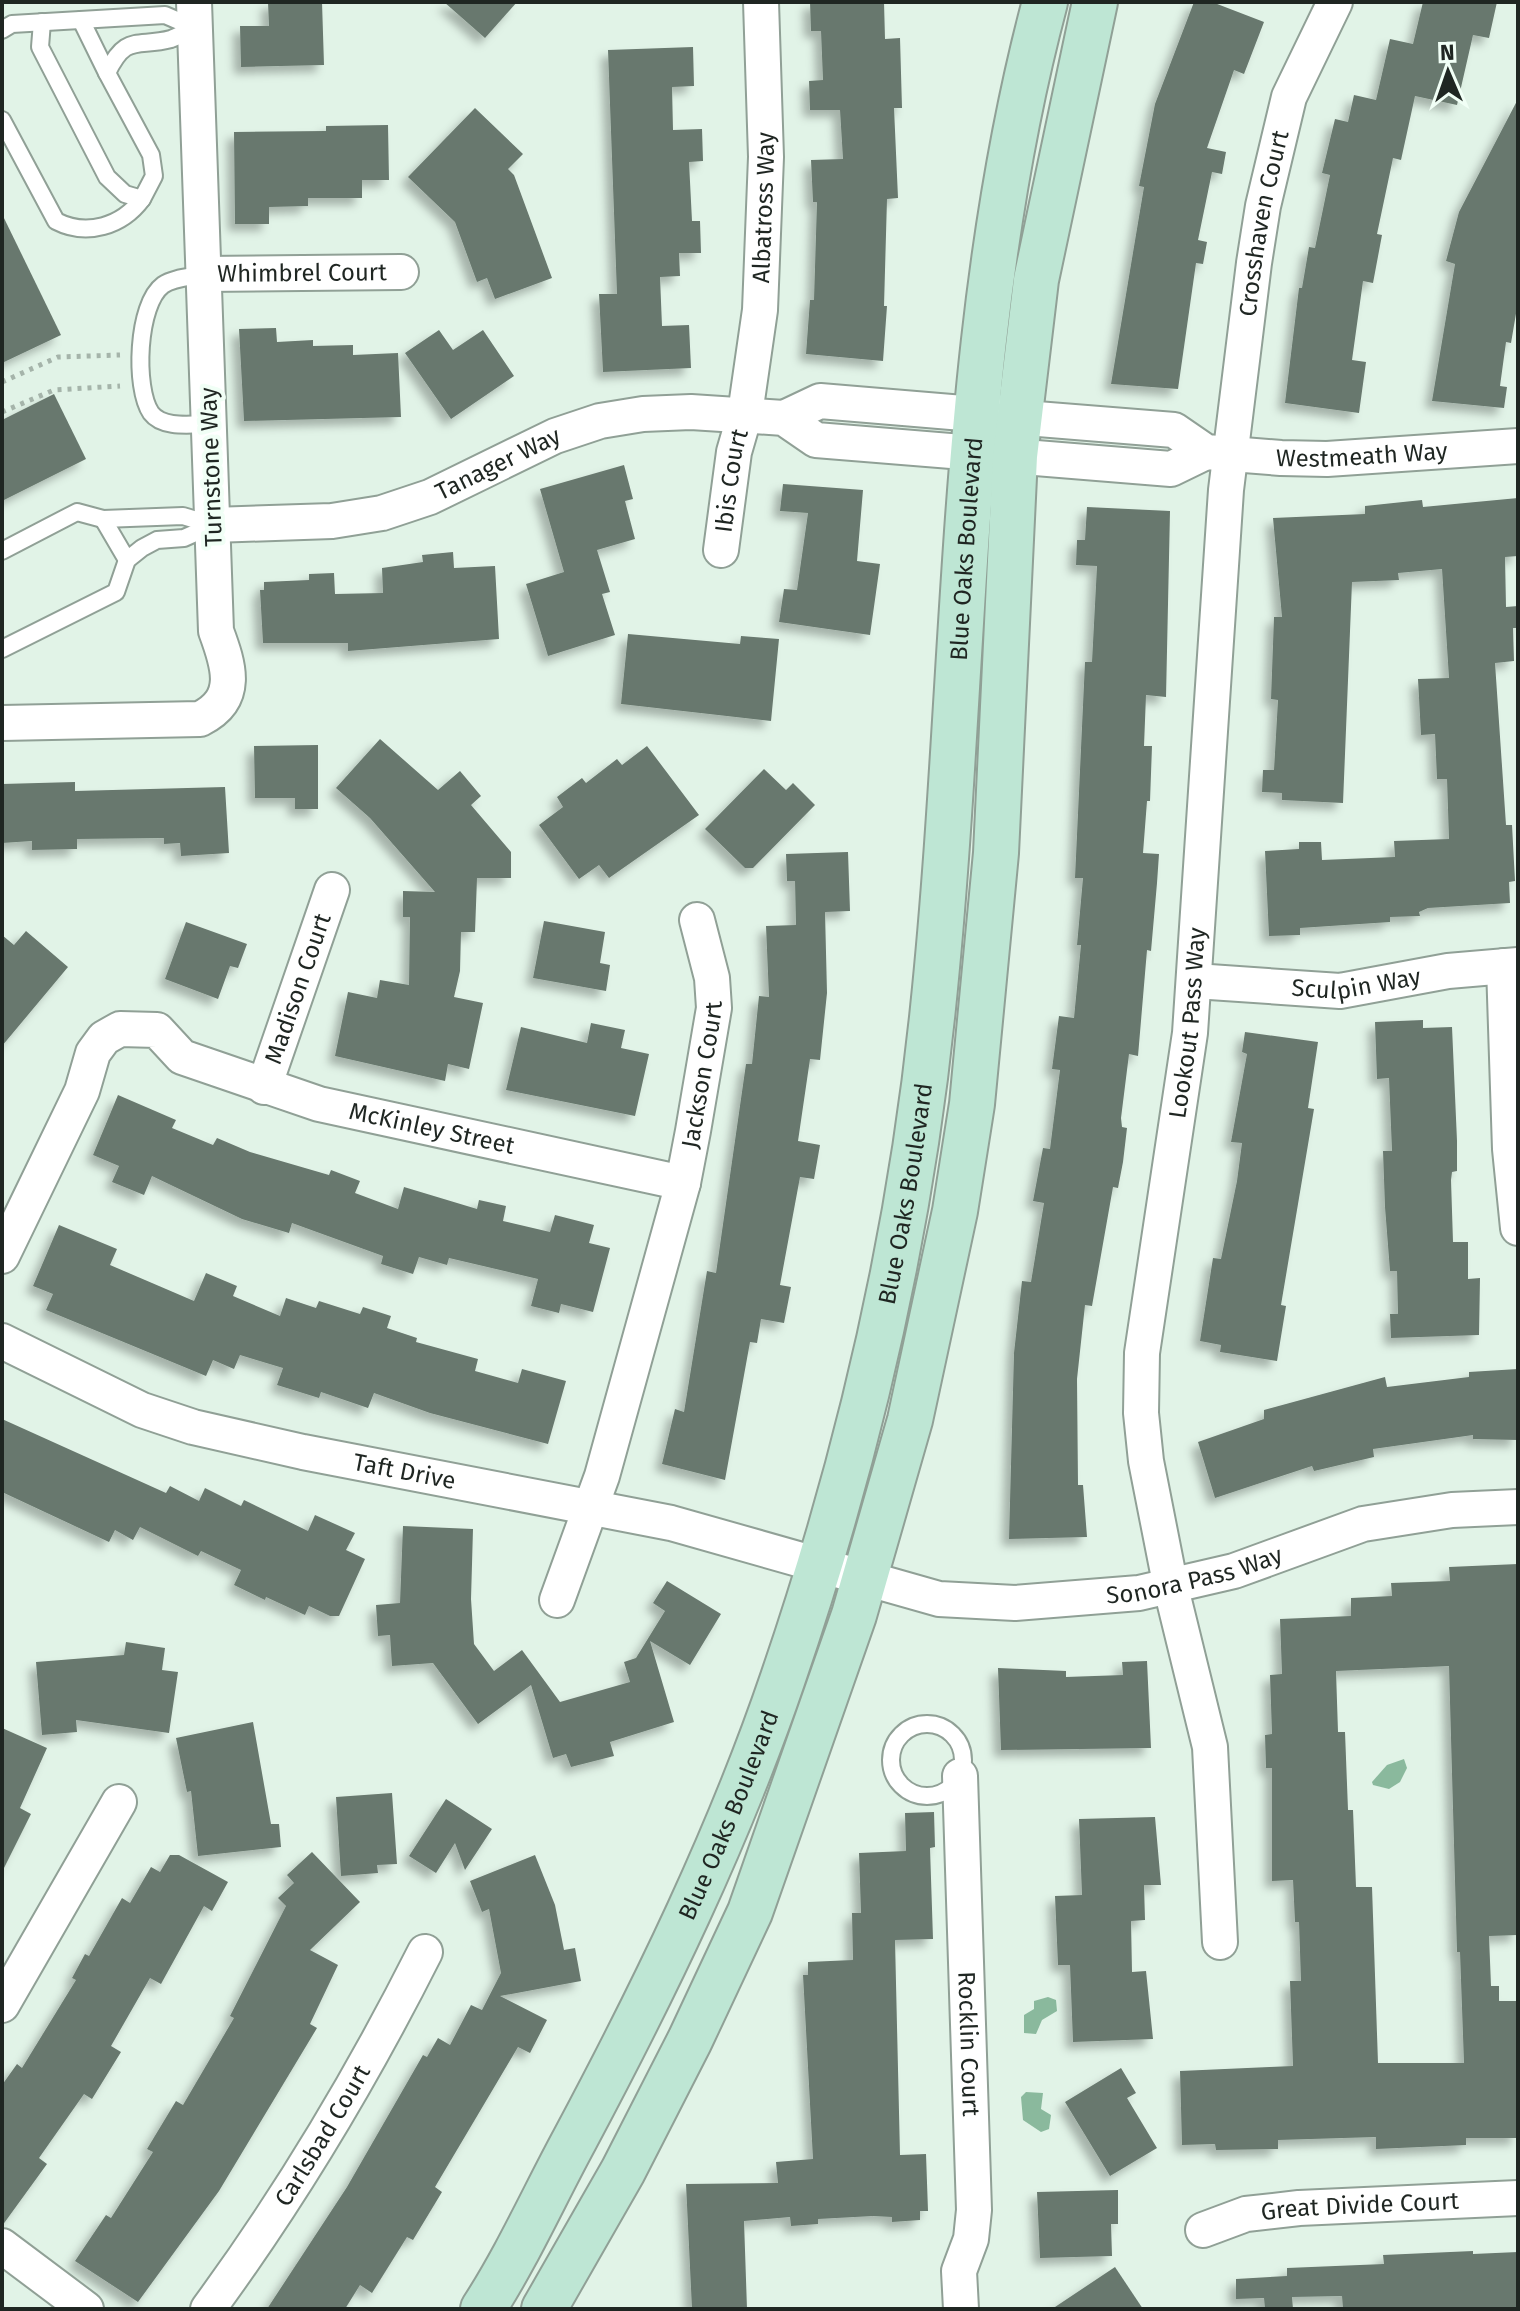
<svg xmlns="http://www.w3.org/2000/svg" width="1520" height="2311" viewBox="0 0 1520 2311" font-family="'Fira Sans',sans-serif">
  <defs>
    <filter id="shadow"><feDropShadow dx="-7" dy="7" stdDeviation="4" flood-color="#0004"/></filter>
  </defs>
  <rect width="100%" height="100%" fill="#e1f3e7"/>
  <g fill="#8ab99d">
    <path d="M1404,1759L1407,1768L1400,1782L1389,1789L1373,1785L1372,1782L1387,1765Z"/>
    <path d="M1048,1997L1056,2000L1057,2011L1042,2020L1036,2034L1024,2033V2015L1034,2009V2001Z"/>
    <path d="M1026,2092L1043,2093L1041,2109L1051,2115L1049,2129L1041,2132L1023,2120L1021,2097Z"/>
  </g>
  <g fill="#68786e" fill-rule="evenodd" filter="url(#shadow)">
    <path d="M268,2H322L324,65L241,67L240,26H269Z"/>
    <path d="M444,2H517L485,38Z"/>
    <path d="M810,2H884L885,39L900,38L902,108H894L898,198L887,199L884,306H887L883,361L806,354L810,300H814L817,202H813L811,160L843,159L840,110H810L809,81L823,80L821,31H811Z"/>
    <path d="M1194,2H1212L1264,22L1244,74L1234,70L1207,148L1226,152L1222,174L1212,172L1198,240L1207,242L1203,264L1196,263L1178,389L1111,384L1144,187L1139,186L1155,104Z"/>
    <path d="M1423,2H1497L1489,38L1473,35L1457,105L1415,96L1401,160L1393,158L1377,234L1382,235L1373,283L1363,281L1352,360L1366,362L1359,413L1285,403L1299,288H1302L1309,247L1315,248L1330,175L1322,173L1335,119L1348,122L1354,95L1376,100L1390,39L1413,44Z"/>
    <path d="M693,47L694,86L672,87L673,130L702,129L703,161L689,162L692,221H700L701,253H679L680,276L660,277L662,326L689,325L691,368L603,372L599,294H617L608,50Z"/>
    <path d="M1518,99V302L1511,343L1506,342L1500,386L1507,387L1504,408L1432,401L1455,264L1446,261L1459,212Z"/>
    <path d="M475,108L523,154L508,169L514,175L552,278L495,299L487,278L477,282L455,222L408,177Z"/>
    <path d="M388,125L389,180H362V198H308V206L269,207V224H235L234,132L326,131V126Z"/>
    <path d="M2,214L61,335L2,363Z"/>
    <path d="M276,328L277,342L313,340V346L353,345V355L398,353L401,417L244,421L239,329Z"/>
    <path d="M439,330L453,350L483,330L514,376L451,419L405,353Z"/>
    <path d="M54,394L86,459L2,501V420Z"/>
    <path d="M624,465L633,499L625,501L635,539L597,550L610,592L602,594L615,635L548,656L526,584L564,572L540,489Z"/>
    <path d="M783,484L863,490L857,561L880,564L870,635L779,622L784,589L797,590L808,513L780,511Z"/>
    <path d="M1518,498V556L1505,557L1506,607L1518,606V628H1513L1514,661L1495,663L1506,825H1512L1515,881L1509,882L1510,903L1428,908L1419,912L1420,916L1390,917V922L1300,928V935L1269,936L1265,851L1299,849V842H1321L1322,860L1395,857L1394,841L1449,839L1447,779H1437L1435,734L1421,735L1418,679L1449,678L1442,569L1398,573L1399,580L1352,582L1343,803L1282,800V793L1262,792L1263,770H1274L1278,700L1271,699L1274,617H1282L1273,518L1365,514V506L1422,500L1423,507Z"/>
    <path d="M1087,507L1170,511L1166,697L1146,695L1144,746H1152L1150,801H1147L1143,853L1159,854L1157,883L1151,951L1147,950L1138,1056L1129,1054L1121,1118L1122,1127L1127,1128L1123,1162L1118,1188L1113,1187L1092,1306L1085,1305L1077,1379L1078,1485H1083L1087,1537L1009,1539L1014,1353L1022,1281L1031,1282L1044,1203L1033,1201L1043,1148L1050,1149L1060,1070L1052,1069L1059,1016L1074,1018L1081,945H1077L1083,878H1075L1085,662H1092L1097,566L1076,565L1077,540H1085Z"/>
    <path d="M453,552L454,568L495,566L499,639L348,651V643H263L260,590H264V582L309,580V574L334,573L335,594L383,593L382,568L423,562L422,555Z"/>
    <path d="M628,634L740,644L741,636L779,639L771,721L621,704Z"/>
    <path d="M380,739L438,790L460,771L481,796L471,805L511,852V878H477L475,932H461L460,971L454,997L483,1003L469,1069L448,1064L445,1081L335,1056L348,992L377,998L380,980L409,985L410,917H403V891L435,892L370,818L336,788Z"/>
    <path d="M318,745V809H295V798H255L254,746Z"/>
    <path d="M647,746L699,815L609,878L599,865L579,879L539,825L563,807L557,797L582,778L586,783L617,759L622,765Z"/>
    <path d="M764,769L786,790L793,783L815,805L753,868H745L705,829Z"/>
    <path d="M75,782V791L225,787L229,853L181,856L180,843L164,844V838L77,839V849L32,850V841L2,843V784Z"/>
    <path d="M848,852L850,911L825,912L827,993L820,1060L810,1059L798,1141L820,1145L814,1179L800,1177L780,1285L791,1287L784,1323L761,1319L757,1343L750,1342L725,1480L662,1464L675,1409L684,1412L707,1271L716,1273L746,1064H752L759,996L769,997L766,926L796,925L795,881H787L786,854Z"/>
    <path d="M544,921L605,932L600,963L610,965L606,991L533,978Z"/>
    <path d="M186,922L247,944L238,968L230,966L218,999L165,979Z"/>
    <path d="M26,931L68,967L2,1046V935L14,945Z"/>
    <path d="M1423,1020V1028L1452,1027L1457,1141V1171L1452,1172L1451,1180L1453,1242H1468V1279L1480,1278L1479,1335L1391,1338L1390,1314H1398L1397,1271H1390L1385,1207L1383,1151H1392L1389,1078L1377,1079L1375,1022Z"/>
    <path d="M591,1023L625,1030L621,1048L649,1054L635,1116L506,1090L521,1027L587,1043Z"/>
    <path d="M1245,1032L1318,1042L1308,1108L1314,1109L1281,1305L1286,1306L1277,1361L1220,1352L1221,1345L1200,1341L1213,1258L1221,1259L1237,1181L1242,1143L1231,1142L1247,1054L1242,1052Z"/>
    <path d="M118,1095L176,1120L172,1128L213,1145L217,1138L250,1152L329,1175L331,1170L360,1181L355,1193L398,1209L404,1187L477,1209L479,1200L506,1206L503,1221L550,1232L555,1215L594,1225L589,1243L610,1248L593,1312L561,1304L559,1313L531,1306L538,1279L449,1258L447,1265L419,1257L413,1274L381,1264L383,1256L292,1223L289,1233L242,1219L152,1176L144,1195L112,1182L119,1166L93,1155Z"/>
    <path d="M59,1225L117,1249L110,1265L194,1301L206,1273L237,1286L233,1296L280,1316L286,1298L316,1308L319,1301L360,1314L363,1307L391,1316L387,1328L417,1338L416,1342L478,1359L475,1371L518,1383L522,1369L566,1381L548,1444L430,1413L374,1393L368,1408L321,1392L319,1398L277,1385L283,1368L240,1355L234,1369L213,1360L206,1376L46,1310L53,1294L33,1286Z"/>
    <path d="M1518,1369V1440L1473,1439V1435L1373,1449L1374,1457L1314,1471L1312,1466L1215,1498L1198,1442L1264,1419V1410L1385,1377L1387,1387L1469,1377V1372Z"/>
    <path d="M2,1419L166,1493L170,1486L199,1501L205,1488L241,1506L244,1500L308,1531L315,1515L355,1533L346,1550L365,1559L339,1616H330L309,1606L305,1615L266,1597L265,1600L234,1585L241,1570L201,1551L198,1556L140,1527L133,1540L115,1530L109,1542L2,1492Z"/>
    <path d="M403,1526L473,1529L471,1599L474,1644L494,1671L522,1650L560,1702L630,1682L624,1662L636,1658L665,1611L653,1603L667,1581L721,1614L690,1665L650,1641L674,1722L610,1742L614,1756L571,1767L566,1754L553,1758L531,1685L478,1724L433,1663L392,1666L390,1635L378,1636L376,1605L400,1603Z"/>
    <path d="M1518,1564V1935L1489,1936L1491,1986H1499V2001H1518V2138H1466V2145L1376,2149V2137L1278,2140V2149L1216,2150L1215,2144L1182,2145L1180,2071L1293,2066L1290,1981H1301L1299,1922H1295L1293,1880L1272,1881V1768H1266L1265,1735L1272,1734L1270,1675L1282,1674L1280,1619L1351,1616V1598L1392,1596L1391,1583L1450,1581L1449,1567ZM1449,1666L1457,1952H1460L1464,2063H1378L1372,1887H1356L1353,1810H1348L1345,1732H1338L1336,1671Z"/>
    <path d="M126,1642L165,1648L162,1670L178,1672L169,1733L76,1720L77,1732L42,1735L36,1662L124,1655Z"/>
    <path d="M1147,1661L1151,1748L1001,1750L998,1668L1066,1671V1677L1123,1675L1122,1662Z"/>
    <path d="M253,1722L271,1824H279L281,1847L198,1856L191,1791L187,1792L176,1738Z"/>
    <path d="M2,1728L47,1748L20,1808L31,1814L2,1872Z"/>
    <path d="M392,1793L397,1864L377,1865L378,1873L341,1876L336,1797Z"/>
    <path d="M446,1799L492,1829L465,1870L455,1843L436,1873L409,1856Z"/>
    <path d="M934,1812L935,1847L930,1848L933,1939L895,1940L900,2155L926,2154L928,2211H920V2220L892,2222V2217L873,2216L818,2219V2224L791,2226L790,2217L744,2221L747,2309H692L686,2184L778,2183L776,2162L813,2159L803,1975H808V1962L853,1960L852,1913H861L859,1853L906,1851L905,1813Z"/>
    <path d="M1155,1817L1161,1885H1144L1145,1920L1131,1921L1132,1972L1146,1971L1153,2039L1073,2042L1070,1965H1058L1055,1896L1082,1895L1079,1819Z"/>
    <path d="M312,1852L360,1902L310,1950L338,1965L310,2024L317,2028L219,2191L138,2302L75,2261L106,2215L111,2218L153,2152L147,2149L176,2101L183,2105L234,2018L230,2016L286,1906L278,1898L294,1883L287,1875Z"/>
    <path d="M170,1855H179L228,1882L212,1911L204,1906L161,1984L150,1978L111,2046L121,2052L92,2099L84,2094L39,2158L47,2164L2,2226V2085L17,2064L22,2068L76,1980L72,1978L85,1954L89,1956L122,1898L130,1903L151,1867L160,1872Z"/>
    <path d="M535,1855L555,1905L564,1950L575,1948L581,1981L500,1996L547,2020L530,2053L518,2047L435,2187L442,2192L413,2240L407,2237L372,2293L360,2285L345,2309H267L347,2187L423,2055L427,2057L438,2038L450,2045L471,2005L482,2010L501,1973L489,1909L482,1912L470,1881Z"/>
    <path d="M1121,2068L1136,2093L1127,2098L1157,2148L1110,2176L1065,2102Z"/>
    <path d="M1118,2190V2224H1111L1112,2256L1040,2258L1037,2192Z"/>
    <path d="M1473,2251V2254L1518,2252V2309H1343L1342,2296L1292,2297L1293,2309H1265L1264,2298L1236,2299V2279L1287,2276V2268L1384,2264L1383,2255Z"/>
    <path d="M1115,2267L1143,2309H1052Z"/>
  </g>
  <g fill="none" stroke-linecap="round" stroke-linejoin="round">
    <g stroke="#90a096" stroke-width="20">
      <g id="lane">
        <path d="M81,20L107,73"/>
        <path d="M42,22L40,47L107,177L125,194L142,199L154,176L151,155L107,73C126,33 137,48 171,39C179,36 187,31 195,28"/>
        <path d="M2,30L12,24L165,15L195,28"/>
        <path d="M2,120L56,221C87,237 122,226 142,199"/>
        <path d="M204,274C191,277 173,278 163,285C137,304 134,388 151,413C163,429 192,424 210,424"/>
        <path d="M103,519L127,560"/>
        <path d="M2,551L77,512L103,519L183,516L213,525"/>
        <path d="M2,649L116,592L127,560L142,548L157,540L184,538L213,525"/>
        <circle cx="927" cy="1760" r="36"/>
      </g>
    </g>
    <g stroke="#90a096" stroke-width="38">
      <g id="street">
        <path id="s1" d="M204,274L401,272"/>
        <path id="s2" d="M784,418L820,401L975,414L1174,430L1206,452L1281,458L1327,459L1518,446"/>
        <path id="s3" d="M213,525L332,521L382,513L430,497L555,436L600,421L643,414L691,412L784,418L816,440L1171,469L1206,452"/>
        <path id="s4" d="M721,550L734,452L745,414L760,310L766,157L761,2"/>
        <path d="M2,723L200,719C240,699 229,666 216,631L194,2"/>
        <path d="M1504,966L1510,1149L1518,1228"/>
        <path id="s5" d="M1195,981L1340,991L1448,971L1518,965"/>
        <path id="s6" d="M264,1087L332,890"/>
        <path id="s7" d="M2,1256L82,1091L93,1053L104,1038L120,1029L157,1030L182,1057L319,1104L683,1183"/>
        <path id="s8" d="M2,1341L142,1410L193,1427L303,1452L671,1523L939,1599L1015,1603L1139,1593L1234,1571L1363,1524L1452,1510L1518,1507"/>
        <path id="s9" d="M557,1600L602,1476L683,1183L693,1131L714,1008L712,978L697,920"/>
        <path id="s10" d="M960,1776L974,2210L971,2239L959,2271L961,2309"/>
        <path id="s11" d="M1220,1942L1210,1747L1171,1588L1146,1461L1141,1413L1142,1353L1190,1033L1226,490L1254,263L1263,206L1289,97L1335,2"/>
        <path d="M2,2005L119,1802"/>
        <path id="s12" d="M1203,2230L1246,2214L1299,2208L1518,2198"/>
        <path d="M2,2246L86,2309"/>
        <path id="s13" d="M208,2309C291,2196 362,2077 425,1952"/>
      </g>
    </g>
    <g stroke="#90a096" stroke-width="48">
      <g id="secondary">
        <path id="s14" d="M483,2309C518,2255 544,2196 575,2139C654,1991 729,1837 783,1678C857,1462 910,1235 933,1008C968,672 957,331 1045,2"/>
        <path d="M544,2309L623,2171L690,2040L750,1912L854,1615L910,1420L955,1211L972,1104L996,853L1015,456L1036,280L1095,2"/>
      </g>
    </g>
    <g stroke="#a5b4aa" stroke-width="5" stroke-dasharray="4 6" stroke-linecap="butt">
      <path d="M2,382L58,357L120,355"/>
      <path d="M2,412L54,390L120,386"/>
    </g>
    <use href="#lane" stroke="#fff" stroke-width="16"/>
    <use href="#street" stroke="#fff" stroke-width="34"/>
    <use href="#secondary" stroke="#bee6d4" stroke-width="44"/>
  </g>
  <g text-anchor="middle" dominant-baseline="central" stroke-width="8" stroke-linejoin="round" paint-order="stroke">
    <g font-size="24" fill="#1f2622" stroke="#f1fff6">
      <text stroke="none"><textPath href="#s4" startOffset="346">Albatross Way</textPath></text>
      <text stroke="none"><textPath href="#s11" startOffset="1734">Crosshaven Court</textPath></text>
      <text stroke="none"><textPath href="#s1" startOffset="98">Whimbrel Court</textPath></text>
      <text stroke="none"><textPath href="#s2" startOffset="590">Westmeath Way</textPath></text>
      <text stroke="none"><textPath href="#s3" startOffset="296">Tanager Way</textPath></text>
      <text transform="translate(211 467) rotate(-92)">Turnstone Way</text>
      <text stroke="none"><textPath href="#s4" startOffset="70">Ibis Court</textPath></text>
      <text stroke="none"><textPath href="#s14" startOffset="1848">Blue Oaks Boulevard</textPath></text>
      <text stroke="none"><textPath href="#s5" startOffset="162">Sculpin Way</textPath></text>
      <text stroke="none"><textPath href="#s6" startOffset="104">Madison Court</textPath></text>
      <text stroke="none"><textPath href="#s11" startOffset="930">Lookout Pass Way</textPath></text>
      <text stroke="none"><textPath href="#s9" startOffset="546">Jackson Court</textPath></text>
      <text stroke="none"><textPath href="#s7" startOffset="594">McKinley Street</textPath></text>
      <text stroke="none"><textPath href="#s14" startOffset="1200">Blue Oaks Boulevard</textPath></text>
      <text stroke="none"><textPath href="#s8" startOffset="426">Taft Drive</textPath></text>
      <text stroke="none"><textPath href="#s8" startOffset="1234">Sonora Pass Way</textPath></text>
      <text stroke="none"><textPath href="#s14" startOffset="552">Blue Oaks Boulevard</textPath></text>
      <text stroke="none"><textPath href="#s10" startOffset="268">Rocklin Court</textPath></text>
      <text stroke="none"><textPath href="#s13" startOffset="208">Carlsbad Court</textPath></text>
      <text stroke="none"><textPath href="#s12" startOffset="160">Great Divide Court</textPath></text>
    </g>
  </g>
  <rect width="1520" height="2311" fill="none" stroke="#1f2622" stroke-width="8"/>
  <g transform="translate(1448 72) rotate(358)" stroke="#f1fff6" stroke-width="6" paint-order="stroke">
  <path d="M0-6L14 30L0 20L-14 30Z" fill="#1f2622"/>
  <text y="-12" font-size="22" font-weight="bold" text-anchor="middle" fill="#1f2622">N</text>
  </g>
</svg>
